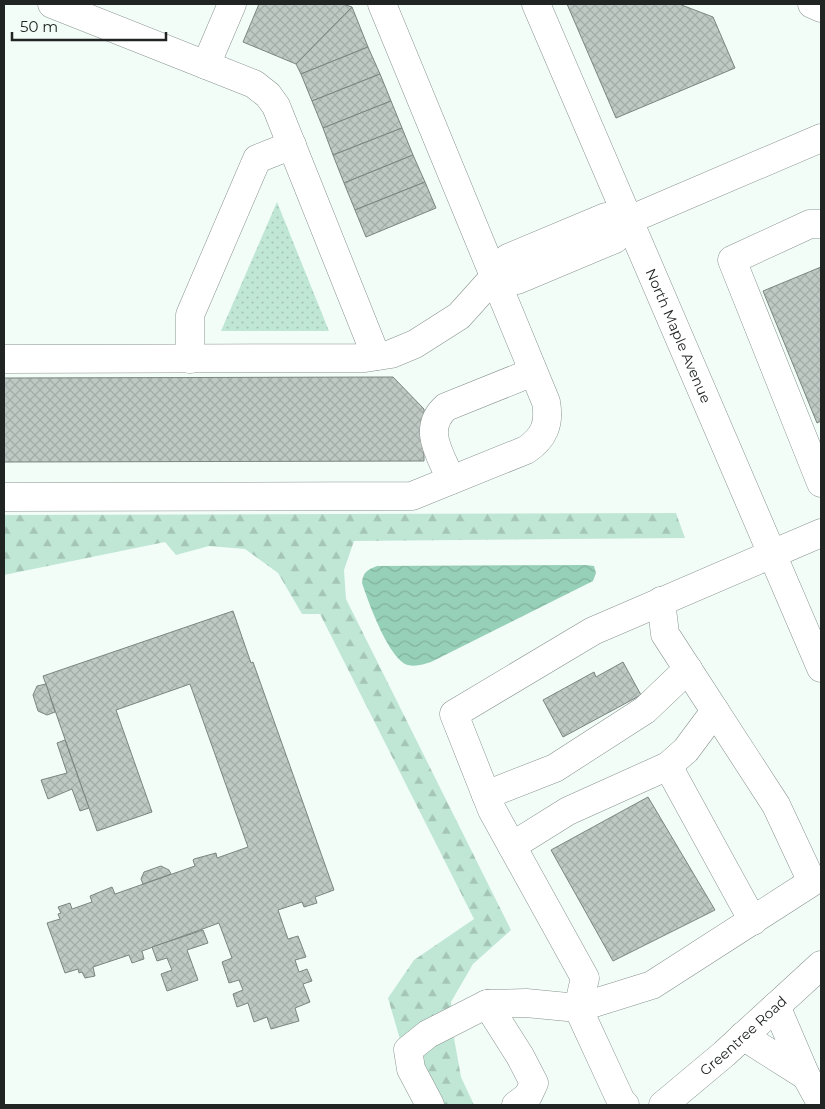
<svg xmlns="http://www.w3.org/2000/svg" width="825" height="1109" viewBox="0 0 825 1109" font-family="Montserrat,sans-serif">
  <defs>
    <pattern id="grass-dots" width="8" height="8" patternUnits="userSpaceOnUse" patternTransform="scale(1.25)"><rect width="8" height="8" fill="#c0e7d6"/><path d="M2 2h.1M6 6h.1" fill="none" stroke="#a5c6b7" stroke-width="1.8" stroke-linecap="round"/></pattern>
    <pattern id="forest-firs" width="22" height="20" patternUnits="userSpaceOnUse" patternTransform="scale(1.25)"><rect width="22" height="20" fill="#c0e7d6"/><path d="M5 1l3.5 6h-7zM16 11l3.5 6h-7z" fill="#a5c6b7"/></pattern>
    <pattern id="water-waves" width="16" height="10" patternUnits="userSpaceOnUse" patternTransform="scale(1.25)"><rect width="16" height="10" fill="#97d0b8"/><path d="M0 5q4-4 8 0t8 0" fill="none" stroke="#82b29e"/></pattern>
    <pattern id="building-cross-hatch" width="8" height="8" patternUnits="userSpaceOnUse" patternTransform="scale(1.25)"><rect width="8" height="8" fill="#bec9c4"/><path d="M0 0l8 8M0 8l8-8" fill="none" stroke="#a3aca8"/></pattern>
  </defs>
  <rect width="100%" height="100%" fill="#f2fdf8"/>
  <path fill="url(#grass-dots)" d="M277,202L329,331H221Z"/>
  <path fill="url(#forest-firs)" d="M676,513L685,538L354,541L344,570L346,599L511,930L473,964L451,1002L454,1038L461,1077L474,1105H419L388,998L414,960L474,919L320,614H302L278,573L245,549L209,546L176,555L165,542L4,575V515Z"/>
  <path fill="url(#water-waves)" d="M586,565L594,566L596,573L593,581L431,662C424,664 416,667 408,665C389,660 368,601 362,583C363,572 367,570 377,566Z"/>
  <g fill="url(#building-cross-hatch)" stroke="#7c8681">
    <path d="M259,4H343L352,7L296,64L243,42Z"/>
    <path d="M567,4H679L713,17L735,68L616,118Z"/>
    <path d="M352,7L368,47L301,74L296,64Z"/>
    <path d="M368,47L380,74L312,101L301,74Z"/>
    <path d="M380,74L391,101L323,128L312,101Z"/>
    <path d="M391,101L402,128L333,155L323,128Z"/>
    <path d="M402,128L413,155L344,183L333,155Z"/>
    <path d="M413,155L425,182L355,210L344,183Z"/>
    <path d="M425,182L436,208L366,237L355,210Z"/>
    <path d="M821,267V421L817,423L763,291Z"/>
    <path d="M393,377L424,409V461L4,462V378Z"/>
    <path d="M233,611L251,663L253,662L334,890L315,897L317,903L304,907L302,902L278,910L288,939L298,936L306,957L295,960L299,972L307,969L312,981L303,984L310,1002L295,1008L299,1021L271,1029L267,1017L254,1022L248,1003L237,1007L233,994L243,990L239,980L229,983L222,962L232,958L219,923L142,951L144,959L132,963L129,955L93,967L95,976L85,978L82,972L79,973L78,969L65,973L47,923L60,919L58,914L61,913L58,907L70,903L72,909L92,902L90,896L112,887L115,894L195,866L193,860L194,859L216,853L217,858L248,847L190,684L116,710L152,812L97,831L43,676Z"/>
    <path d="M623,662L641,695L563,737L543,700L594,672L596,677Z"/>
    <path d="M46,684L55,712L47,715L38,711L33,695L37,686Z"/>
    <path d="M65,740L89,808L80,811L72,789L48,799L41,780L67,773L57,743Z"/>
    <path d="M648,797L715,910L613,961L551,850Z"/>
    <path d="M161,866L169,870L171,874L143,884L141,879L144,872Z"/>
    <path d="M203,930L208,943L187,950L198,980L167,991L161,974L172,970L167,958L157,961L152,947Z"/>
  </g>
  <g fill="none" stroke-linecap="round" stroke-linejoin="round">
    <g stroke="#89938f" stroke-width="29">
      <g id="minor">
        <path d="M52,4L254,84L268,95L276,106L376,356"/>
        <path d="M206,65L232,4"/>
        <path d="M821,224H810L732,260L821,483"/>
        <path d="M494,277L517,280L615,239L629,220L821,138"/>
        <path d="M4,359L365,358L391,354L415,344L459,316L494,277L508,258L606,217L629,220"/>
        <path d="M190,359V315L257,159L292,145"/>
        <path d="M451,480C441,455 421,429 446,407L533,372"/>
        <path d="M4,497L412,496L526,450C544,438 550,424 546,402L382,4"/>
        <path d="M668,766L753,921"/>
        <path d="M486,795L555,768L645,710L688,669"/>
        <path d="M512,846L568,811L668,766L686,750L715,711"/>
        <path d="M487,1004L520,1056L534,1083L528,1096L516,1105"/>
        <path d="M776,1006L806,1076L821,1103"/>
        <path d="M743,1036L806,1076"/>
        <path d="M430,1105L411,1069L408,1050L428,1034L487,1004L526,1003L578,1008L652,985L812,882L776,805L665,634L661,601"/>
        <path d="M625,1105L621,1101L578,1008L585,978L492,810L454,714L593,631L821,533"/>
      </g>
    </g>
    <g stroke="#89938f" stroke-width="29">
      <g id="major">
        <path id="s1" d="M536,4L821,668"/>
        <path d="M812,4L821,8"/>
        <path id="s2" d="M663,1105L724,1054L821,965"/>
      </g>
    </g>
    <use href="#minor" stroke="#fff" stroke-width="28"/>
    <use href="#major" stroke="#fff" stroke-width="28"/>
  </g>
  <g text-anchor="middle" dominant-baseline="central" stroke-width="4.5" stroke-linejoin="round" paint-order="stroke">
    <g font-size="14" fill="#202422" stroke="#f2fdf8">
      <text stroke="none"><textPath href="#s1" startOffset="361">North Maple Avenue</textPath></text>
      <text stroke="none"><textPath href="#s2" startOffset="106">Greentree Road</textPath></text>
    </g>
  </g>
  <rect width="825" height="1109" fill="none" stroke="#202422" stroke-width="10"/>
  <path d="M12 32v8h154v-8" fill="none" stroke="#202422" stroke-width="2.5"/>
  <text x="20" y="32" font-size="15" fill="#202422" stroke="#f2fdf8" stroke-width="4" paint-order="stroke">50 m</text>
</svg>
